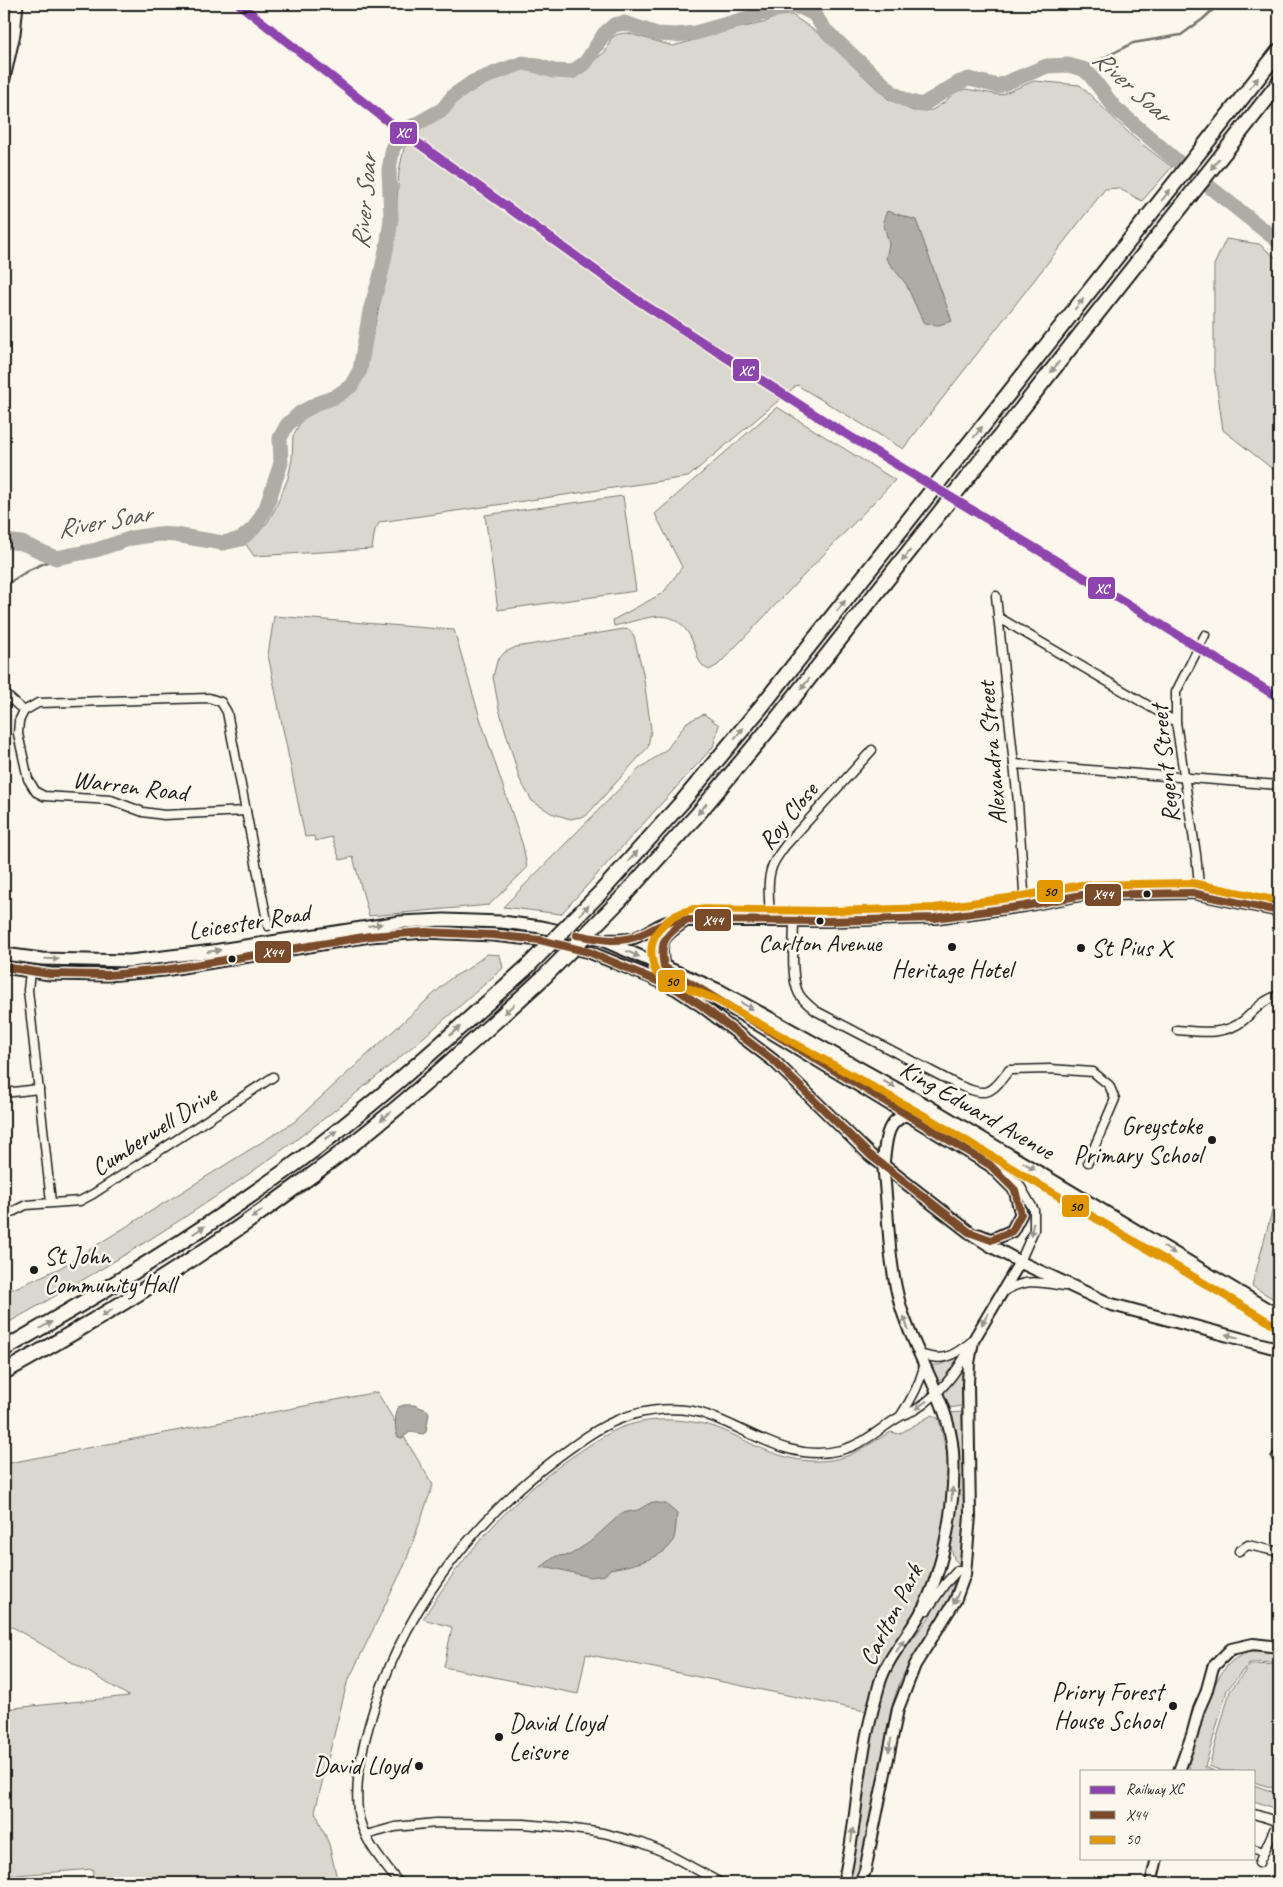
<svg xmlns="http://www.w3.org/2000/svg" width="1283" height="1887" viewBox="0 0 1283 1887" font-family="Caveat,sans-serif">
  <rect width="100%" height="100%" fill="#fbf7ec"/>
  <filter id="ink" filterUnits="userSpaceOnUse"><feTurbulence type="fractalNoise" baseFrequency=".02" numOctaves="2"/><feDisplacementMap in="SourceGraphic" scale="10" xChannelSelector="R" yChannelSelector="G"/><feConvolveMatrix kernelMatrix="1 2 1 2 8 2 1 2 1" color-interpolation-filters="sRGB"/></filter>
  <g filter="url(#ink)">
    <g fill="#dad7ce" stroke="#7b7a75">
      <path d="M792,15L818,33L888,99L913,111L932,110L945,102L954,92L966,89L1000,95L1034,81L1080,85L1134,138L1172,167L1142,201L1118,188L1105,189L903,449L797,385L688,477L380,522L375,530L372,549L254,556L245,543L267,523L275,509L288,478L292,459L293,436L301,421L313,412L346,396L363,379L395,236L399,171L404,148L420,129L439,117L462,97L502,75L522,69L560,78L580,72L606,51L611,38L618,34L627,33L673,46L734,29L763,23L778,16Z"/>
      <path d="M1226,239L1259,244L1279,260V474L1223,430L1214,367V265Z"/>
      <path d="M777,407L895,480L718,665L709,670C699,665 698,658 695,648C678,601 651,618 614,626L613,620L663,593L682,567L655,514Z"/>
      <path d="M623,496L636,591L498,610L485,515Z"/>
      <path d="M274,616L454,630L480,718L523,846L527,868L489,905L369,916L353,857L340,860L332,837L315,841L314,836L305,837L268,655Z"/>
      <path d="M624,629L630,630L634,636L643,673L651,729L648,747L586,816L570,819L551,813L532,801L520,780L499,709L493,677L497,661L505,652L516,647Z"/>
      <path d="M704,714L719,725L713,747L561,914L503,907L639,769L667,749L687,722Z"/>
      <path d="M487,954L500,955L503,968C448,1017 392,1065 335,1110C231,1192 119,1261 4,1325V1293L60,1268L294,1122L451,978L466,970Z"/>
      <path d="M1279,1185V1302L1252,1286Z"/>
      <path d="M958,1358L939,1386L929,1365H939Z"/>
      <path d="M964,1363L962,1406L949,1408L941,1392Z"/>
      <path d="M377,1392L433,1485L405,1564L347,1683L315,1811L329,1844L338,1883H92L93,1869L4,1876V1709L129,1696L4,1622V1464Z"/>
      <path d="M962,1412L965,1521L959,1564L954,1559L950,1544L958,1488L959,1452L950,1413Z"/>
      <path d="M932,1415L939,1419L948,1459L947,1482L950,1485L943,1534L924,1598L870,1712L586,1654L578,1694L444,1667L452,1627L423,1619C463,1554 513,1497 576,1454C590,1445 604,1435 618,1429C646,1417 679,1418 708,1425C724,1429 741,1439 756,1446C785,1459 813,1466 844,1457C858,1453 877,1439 891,1432L899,1434Z"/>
      <path d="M953,1579C959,1593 913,1657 904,1673C898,1685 895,1697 891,1709L862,1862L855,1883H849L868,1756L878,1708L889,1673L895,1661L928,1619L946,1585Z"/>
      <path d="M1253,1651L1279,1652V1662L1249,1663L1227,1690L1205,1767L1214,1771H1191L1189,1768V1759C1199,1731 1207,1689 1227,1666C1234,1658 1243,1654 1253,1651Z"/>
      <path d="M1279,1664V1790L1254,1782V1771H1222L1209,1766L1230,1691L1250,1665Z"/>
      <path d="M1254,1785L1279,1794V1810L1254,1801Z"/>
    </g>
    <g fill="#afaca5" stroke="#74726e">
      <path d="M887,211L916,220L952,321L939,325L924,324L906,284L886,259L889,244L883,221Z"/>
      <path d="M404,1405H414L427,1410L429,1413L426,1432L423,1434L410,1432L402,1438L398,1437C394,1430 395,1415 398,1407Z"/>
      <path d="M652,1502L666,1504L677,1514C676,1522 676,1530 674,1538C668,1559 628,1566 610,1569L605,1575L590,1577L549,1567L540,1568L556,1556L570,1555L590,1542L622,1513L638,1510Z"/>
    </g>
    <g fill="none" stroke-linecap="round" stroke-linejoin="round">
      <g stroke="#74726e" stroke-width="2.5">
        <path d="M1082,69L1133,43L1181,35L1203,19L1219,4"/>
        <path d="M4,586L29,570L56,558"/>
      </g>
      <path stroke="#afaca5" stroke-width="15" d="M4,541L22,543L56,558L96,550L132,538L158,534L175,535L223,543L241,539L254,528L266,508L281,463L280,438L287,425L300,413L318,403L335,397L351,386L360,370L370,311L380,278L388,241L391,218L389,170L393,147L413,126L443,109L453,96L473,82L503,70L523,63L538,66L554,71L572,72L586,62L604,34L614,25L625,23L657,34L676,35L695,33L790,6L802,8L814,14L825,30L893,93L907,101L922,105L960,82L969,79L998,86L1047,66L1068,65L1083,69L1090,75L1115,108L1177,161L1279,242"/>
      <g stroke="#1c1c1c" stroke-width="11">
        <g id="minor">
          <path d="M996,596L1018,802L1025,906"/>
          <path d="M998,617L1176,722"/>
          <path d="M4,693L24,711L38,703L209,698L221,702L227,712L268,926"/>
          <path d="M24,711L19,721L18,734L28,779L36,792L44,796L111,800L143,812L164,815L246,811"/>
          <path d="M1014,764L1279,785"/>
          <path d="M1200,895L1196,854L1176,722V692L1205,635"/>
          <path d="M770,921C770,904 766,883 772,867C775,859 780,853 785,846L872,750"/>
          <path d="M794,921C794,940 790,978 799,994C803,1001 810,1006 816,1011L958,1085C988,1097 990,1095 1009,1070L1050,1069L1093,1072L1109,1085L1115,1099L1088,1162"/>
          <path d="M30,972L28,990L51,1202"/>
          <path d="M1177,1030C1200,1032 1225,1036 1244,1020C1255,1010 1264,999 1279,995"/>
          <path d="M4,1093L39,1089"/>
          <path d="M1003,1173L1019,1184L1034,1210V1230L1020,1262"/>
          <path d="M4,1216L26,1205L80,1201L93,1194L273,1077"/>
          <path d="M1003,1292C1025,1278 1039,1282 1064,1286"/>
          <path d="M920,1354C943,1362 952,1357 971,1342"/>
          <path d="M901,1415C912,1399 919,1386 924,1367"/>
          <path d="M1276,1457L1279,1458"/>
          <path d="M1239,1551L1248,1545L1279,1552"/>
          <path d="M927,1610L945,1584L958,1570"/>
          <path d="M1254,1814L1279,1822"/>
          <path d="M366,1835L395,1827L436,1823L524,1824L567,1828L603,1833L642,1843L666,1853L721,1883"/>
          <path d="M1254,1849L1264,1852"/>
          <path d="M1259,1863L1278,1821"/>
          <path d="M399,1883C383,1863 362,1839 358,1812C355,1781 361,1754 369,1725C399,1618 466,1527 554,1460C575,1445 596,1428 620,1419C645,1409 682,1405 707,1415C753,1431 789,1463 841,1450C865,1444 880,1428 901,1416C906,1413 913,1412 918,1408C939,1394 957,1372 969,1349"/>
        </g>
      </g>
      <g stroke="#1c1c1c" stroke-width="14">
        <g id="tertiary">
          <path d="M602,940C612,939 625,941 634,938C654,931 663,917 686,921H828L935,918L1025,906L1082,895L1192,893L1279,911"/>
          <path d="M664,967C658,939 664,936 686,921"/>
          <path d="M1179,1771L1192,1735L1199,1709L1206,1693L1213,1667L1231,1649L1253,1644L1279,1647"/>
          <path d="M843,1883C851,1853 854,1821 858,1790C862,1755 870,1716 880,1682C888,1657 907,1637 920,1614C944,1572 956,1501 953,1452C950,1403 913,1352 900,1304C887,1258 889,1211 883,1165"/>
          <path d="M860,1883L865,1871L898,1709L915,1665L955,1601L965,1574L970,1516L968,1384L969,1363L973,1341L1020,1262"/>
          <path d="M1151,1883L1157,1858"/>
        </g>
      </g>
      <g stroke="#1c1c1c" stroke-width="15">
        <g id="secondary">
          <path d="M4,78L14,34L17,4"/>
          <path d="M4,954L42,959L130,961L213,951L400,922L444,920L502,922L541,927L602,940L721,991L928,1106L1279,1316"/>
          <path d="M4,967L50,974L108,975L164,970L370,936L425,932L493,935L540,940L589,952L648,976L676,989L702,1006L774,1061L870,1155L969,1232L991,1246L1020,1262L1110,1304L1279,1349"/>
          <path d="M696,987L990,1165L1015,1190L1021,1214L1012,1231L991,1240L979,1235"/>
          <path d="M883,1165C888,1123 887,1120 928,1106"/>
        </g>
      </g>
      <g stroke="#1c1c1c" stroke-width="18">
        <g id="motorway">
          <path d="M601,892L683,801L761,707L1279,51"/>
          <path d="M619,901L697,815L772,725L1279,83"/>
          <path d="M4,1349C101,1293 197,1235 288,1169C371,1108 448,1038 525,969"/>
          <path d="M4,1372C105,1316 204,1255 297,1186C385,1123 465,1049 545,976"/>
        </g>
      </g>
      <use href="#minor" stroke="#fbf7ec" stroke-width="8"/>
      <use href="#tertiary" stroke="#fbf7ec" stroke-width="10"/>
      <use href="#secondary" stroke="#fbf7ec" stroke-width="11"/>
      <use href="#motorway" stroke="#fbf7ec" stroke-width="14"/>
      <g stroke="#1c1c1c" stroke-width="18" stroke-linecap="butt">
        <g id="motorway-bridge">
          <path d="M525,969L601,892"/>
          <path d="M545,976L619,901"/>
        </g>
      </g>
      <use href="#motorway-bridge" stroke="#fbf7ec" stroke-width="14"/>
      <g stroke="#fbf7ec" stroke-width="11">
        <g id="bus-1">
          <path d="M577,935C598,939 620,944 640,935C653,930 663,922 677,920L828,921L935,918L1025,906L1082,895L1192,893L1279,911"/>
          <path d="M4,967L50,974L108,975L164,970L370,936L425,932L493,935L540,940L589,952L676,989L702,1006L774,1061L870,1155L969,1232L991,1240L1012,1231L1021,1214L1015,1190L990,1165L664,967C659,941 665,935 686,921"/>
        </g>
      </g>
      <g stroke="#fbf7ec" stroke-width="11">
        <path id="bus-2" d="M1274,1325L923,1115L717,1000L659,976C654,971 653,965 652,958C647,932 671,914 694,909L828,911L934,908L1023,896L1081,885L1192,883L1279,901"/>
      </g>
      <use href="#bus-1" stroke="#7a4b2a" stroke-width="8"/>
      <use href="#bus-2" stroke="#e19803" stroke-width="8"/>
      <g stroke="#fbf7ec" stroke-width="12">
        <path id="rail-1" d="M239,4L390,123L637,300L831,425L1128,604L1279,698"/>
      </g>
      <use href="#rail-1" stroke="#8e44ad" stroke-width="9"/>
    </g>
    <defs><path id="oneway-solid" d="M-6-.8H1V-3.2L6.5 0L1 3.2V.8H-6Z" transform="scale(1.25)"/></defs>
    <g fill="#97948e">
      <use href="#oneway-solid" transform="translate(1254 83) rotate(-52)"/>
      <use href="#oneway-solid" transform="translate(1215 164) rotate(128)"/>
      <use href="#oneway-solid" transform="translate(1166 195) rotate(-52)"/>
      <use href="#oneway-solid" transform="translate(1079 304) rotate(-52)"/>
      <use href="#oneway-solid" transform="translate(1055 367) rotate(128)"/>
      <use href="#oneway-solid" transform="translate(978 432) rotate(-52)"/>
      <use href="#oneway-solid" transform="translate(906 556) rotate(128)"/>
      <use href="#oneway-solid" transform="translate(841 606) rotate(-52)"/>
      <use href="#oneway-solid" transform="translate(805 684) rotate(128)"/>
      <use href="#oneway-solid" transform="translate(739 733) rotate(-50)"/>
      <use href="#oneway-solid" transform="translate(702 809) rotate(130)"/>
      <use href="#oneway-solid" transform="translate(633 856) rotate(-48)"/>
      <use href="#oneway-solid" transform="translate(584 910) rotate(-46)"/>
      <use href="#oneway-solid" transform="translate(375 925) rotate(-8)"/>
      <use href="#oneway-solid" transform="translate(214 951) rotate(-8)"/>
      <use href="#oneway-solid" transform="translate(633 954) rotate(24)"/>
      <use href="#oneway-solid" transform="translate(52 959) rotate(1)"/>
      <use href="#oneway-solid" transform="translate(747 1006) rotate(29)"/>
      <use href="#oneway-solid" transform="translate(509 1009) rotate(138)"/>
      <use href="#oneway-solid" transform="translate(455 1031) rotate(-41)"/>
      <use href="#oneway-solid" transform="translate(889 1084) rotate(29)"/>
      <use href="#oneway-solid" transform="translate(386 1116) rotate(140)"/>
      <use href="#oneway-solid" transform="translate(331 1135) rotate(-38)"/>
      <use href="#oneway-solid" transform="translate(1029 1166) rotate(31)"/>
      <use href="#oneway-solid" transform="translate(257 1214) rotate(145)"/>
      <use href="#oneway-solid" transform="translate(1032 1229) rotate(102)"/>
      <use href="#oneway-solid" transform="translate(199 1230) rotate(-33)"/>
      <use href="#oneway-solid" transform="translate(1169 1250) rotate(31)"/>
      <use href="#oneway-solid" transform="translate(107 1313) rotate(148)"/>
      <use href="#oneway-solid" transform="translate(985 1319) rotate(120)"/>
      <use href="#oneway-solid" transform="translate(906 1323) rotate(-110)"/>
      <use href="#oneway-solid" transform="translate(46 1325) rotate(-30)"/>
      <use href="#oneway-solid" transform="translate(1232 1336) rotate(-165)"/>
      <use href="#oneway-solid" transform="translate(921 1405) rotate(144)"/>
      <use href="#oneway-solid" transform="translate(952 1494) rotate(-85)"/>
      <use href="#oneway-solid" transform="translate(956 1598) rotate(114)"/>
      <use href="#oneway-solid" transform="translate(900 1646) rotate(-56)"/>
      <use href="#oneway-solid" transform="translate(890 1745) rotate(101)"/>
      <use href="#oneway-solid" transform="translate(852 1835) rotate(-83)"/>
    </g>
  </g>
  <g fill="#1c1c1c" stroke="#fbf7ec" stroke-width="2">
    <circle cx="1147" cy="894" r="4.5"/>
    <circle cx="820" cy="921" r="4.5"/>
    <circle cx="952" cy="947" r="5"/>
    <circle cx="1081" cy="948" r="5"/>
    <circle cx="232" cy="959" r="4.5"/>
    <circle cx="1212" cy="1140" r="5"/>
    <circle cx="34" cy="1270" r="5"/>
    <circle cx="1173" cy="1706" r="5"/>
    <circle cx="499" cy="1737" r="5"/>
    <circle cx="419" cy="1766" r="5"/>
  </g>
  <g text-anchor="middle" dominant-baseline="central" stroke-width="5" stroke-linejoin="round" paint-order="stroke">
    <g font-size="24" fill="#1c1c1c" stroke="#fbf7ec">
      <text x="820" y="943">Carlton Avenue</text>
    </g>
    <g font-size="25" fill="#1c1c1c" stroke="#fbf7ec">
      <text transform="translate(992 753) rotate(-95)">Alexandra Street</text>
      <text transform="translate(1165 764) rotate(-96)">Regent Street</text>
      <text transform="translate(130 786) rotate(7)">Warren Road</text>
      <text transform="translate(788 816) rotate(-51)">Roy Close</text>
      <text transform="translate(249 922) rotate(-9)">Leicester Road</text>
      <text transform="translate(977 1110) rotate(30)">King Edward Avenue</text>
      <text transform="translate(154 1131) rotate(-33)">Cumberwell Drive</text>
      <text transform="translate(891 1615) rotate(-63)">Carlton Park</text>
    </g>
    <g font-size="25" fill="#1c1c1c" stroke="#fbf7ec" text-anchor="start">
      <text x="1091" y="948">St Pius X</text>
      <text x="952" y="970" text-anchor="middle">Heritage Hotel</text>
      <text x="1202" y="1126" text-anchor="end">Greystoke<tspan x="1202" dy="29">Primary School</tspan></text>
      <text x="44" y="1256">St John<tspan x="44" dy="29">Community Hall</tspan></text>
      <text x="1163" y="1692" text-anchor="end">Priory Forest<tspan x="1163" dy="29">House School</tspan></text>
      <text x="509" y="1723">David Lloyd<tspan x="509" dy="29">Leisure</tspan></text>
      <text x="409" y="1766" text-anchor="end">David Lloyd</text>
    </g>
    <g font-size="26" font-style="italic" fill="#575653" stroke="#fbf7ec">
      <text transform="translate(1132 86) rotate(42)">River Soar</text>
      <text transform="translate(364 202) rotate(-85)">River Soar</text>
      <text transform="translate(104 521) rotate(-10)">River Soar</text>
    </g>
  </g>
  <g stroke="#fbf7ec" stroke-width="2">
    <rect x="389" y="121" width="29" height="24" rx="5" fill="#8e44ad"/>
    <rect x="732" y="358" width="28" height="24" rx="5" fill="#8e44ad"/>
    <rect x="1087" y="576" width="29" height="24" rx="5" fill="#8e44ad"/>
    <rect x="1036" y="879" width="28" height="24" rx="5" fill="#e19803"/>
    <rect x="1084" y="883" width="38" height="24" rx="5" fill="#7a4b2a"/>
    <rect x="694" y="908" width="38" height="24" rx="5" fill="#7a4b2a"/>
    <rect x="254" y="940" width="38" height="24" rx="5" fill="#7a4b2a"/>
    <rect x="657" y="969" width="29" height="24" rx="5" fill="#e19803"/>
    <rect x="1061" y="1194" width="29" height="24" rx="5" fill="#e19803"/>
  </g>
  <g font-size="14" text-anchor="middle" font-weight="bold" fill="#fff">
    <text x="403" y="137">XC</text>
    <text x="746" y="375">XC</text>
    <text x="1102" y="593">XC</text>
    <text x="1103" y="899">X44</text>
    <text x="713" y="925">X44</text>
    <text x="273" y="957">X44</text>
  </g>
  <g font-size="14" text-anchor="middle" font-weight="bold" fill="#111">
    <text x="1050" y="896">50</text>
    <text x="672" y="986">50</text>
    <text x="1076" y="1211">50</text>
  </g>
  <rect width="1283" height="1887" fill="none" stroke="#fbf7ec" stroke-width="20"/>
  <rect x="10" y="10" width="1263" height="1867" fill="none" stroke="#1c1c1c" stroke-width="2" filter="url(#ink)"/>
  <rect x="1080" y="1770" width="175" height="90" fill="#fbf7ec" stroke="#a29f99"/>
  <rect x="1090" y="1786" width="25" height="8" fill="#8e44ad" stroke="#a29f99"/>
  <text x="1126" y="1794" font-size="15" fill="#1c1c1c">Railway XC</text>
  <rect x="1090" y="1811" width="25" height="8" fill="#7a4b2a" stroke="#a29f99"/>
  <text x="1126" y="1820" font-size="15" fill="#1c1c1c">X44</text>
  <rect x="1090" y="1836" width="25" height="8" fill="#e19803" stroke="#a29f99"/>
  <text x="1126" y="1844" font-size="15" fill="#1c1c1c">50</text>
</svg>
